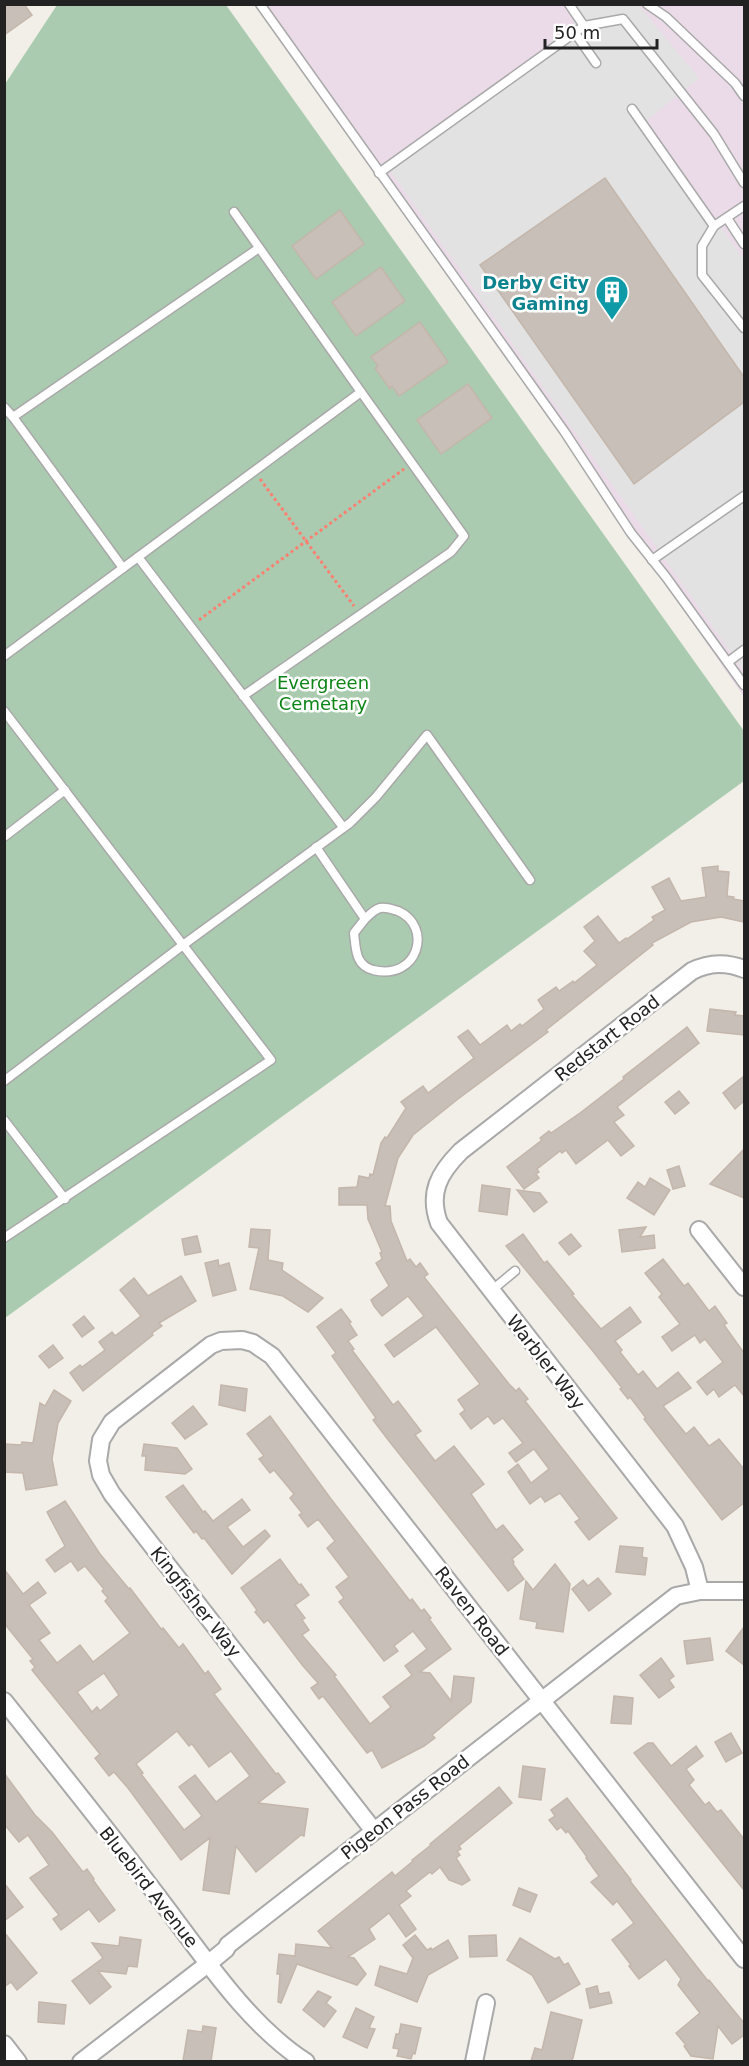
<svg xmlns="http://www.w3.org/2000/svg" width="749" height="2066" viewBox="0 0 749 2066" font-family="'DejaVu Sans',sans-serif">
  <rect width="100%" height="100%" fill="#f2efe9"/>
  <path fill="#ebdbe8" d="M258,5H744V697L439,257Z"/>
  <path fill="#aacbaf" d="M57,5H226L744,731V781L5,1318V84Z"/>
  <path fill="#e2e2e2" d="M570,5H638L699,78L646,121L744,260V671L389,169L574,24Z"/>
  <g fill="#c7bfb8" stroke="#c4b6ab" stroke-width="1.5" fill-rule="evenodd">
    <path d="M4,4H24L32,15L4,35Z"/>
    <path d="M605,178L744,377V402L634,484L480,265Z"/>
    <path d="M340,210L364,244L316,279L292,246Z"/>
    <path d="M381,267L405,301L356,336L332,302Z"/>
    <path d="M420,322L448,362L399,396L392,386L390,389L375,368L378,366L371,357Z"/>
    <path d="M468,384L492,418L441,454L417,420Z"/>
    <path d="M718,866V871L729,872L727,896L734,897L733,899L744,901V922L721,917L691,922L652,943L653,945L546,1030L548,1032L458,1099L413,1135L398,1158L385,1206H390L391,1221L407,1261L410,1259L416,1267L420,1263L428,1274L424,1277L509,1384L516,1391L519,1388L528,1399L525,1401L617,1518L589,1540L575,1522L580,1519L560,1493L545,1502L541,1496L530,1504L521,1491L508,1472L518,1464L531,1483L549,1469L534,1449L516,1462L509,1453L523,1443L503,1418L494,1424L488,1416L471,1429L460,1414L465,1410L458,1400L480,1384L436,1327L394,1357L385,1345L424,1316L408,1296L382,1316L374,1306L371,1300L389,1286L376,1263L382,1259L380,1253L382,1252L368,1219L367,1205H339V1188L357,1187L359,1176L369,1178L370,1174L373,1175L381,1143L385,1137L387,1138L406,1108L401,1102L423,1086L428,1093L474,1058L458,1037L468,1030L480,1045L507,1025L511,1031L520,1024L522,1026L544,1009L538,1000L556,987L559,991L573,981L574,983L597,965L584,951L595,941L584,927L598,916L619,943L626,938L627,939L654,920L652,917L665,910L652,887L669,878L681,901L706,897L702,868Z"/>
    <path d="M710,1009L736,1012L735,1015L744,1016V1035L707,1031Z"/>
    <path d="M687,1027L699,1043L617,1107L624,1115L614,1122L634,1146L621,1156L608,1140L576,1164L566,1150L562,1153L560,1151L537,1169L539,1172L536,1174L539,1178L524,1189L507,1167L542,1140L540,1138L549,1131L551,1133L580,1113L624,1079L623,1077Z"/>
    <path d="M744,1076V1101L735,1109L723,1093Z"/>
    <path d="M679,1091L689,1103L675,1114L665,1102Z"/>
    <path d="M744,1149V1198L710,1184Z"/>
    <path d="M679,1166L685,1186L673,1189L667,1170Z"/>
    <path d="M650,1178L670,1190L654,1215L627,1198L638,1182L645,1187Z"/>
    <path d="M482,1185L510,1189L507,1215L479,1211Z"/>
    <path d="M517,1190L540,1193L547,1202L534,1212Z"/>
    <path d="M646,1227L640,1237L654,1235L655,1248L622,1252L619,1230Z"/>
    <path d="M251,1229L270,1230L268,1260L283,1263L282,1270L323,1298L308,1312L283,1296L250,1289L259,1248L249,1247Z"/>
    <path d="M523,1234L544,1263L547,1261L574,1294L572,1295L601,1329L630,1307L641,1322L615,1341L622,1350L620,1352L638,1375L643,1371L657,1389L678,1372L691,1388L663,1406L686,1434L694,1427L709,1446L719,1439L744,1469V1503L722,1520L644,1419L646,1418L630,1397L628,1399L620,1389L622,1388L592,1350L506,1246Z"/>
    <path d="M571,1234L581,1246L569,1255L559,1243Z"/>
    <path d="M197,1236L201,1252L185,1255L182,1239Z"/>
    <path d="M663,1259L684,1286L688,1283L709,1311L715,1306L727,1323L724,1325L744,1353V1396L735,1385L719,1397L714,1389L707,1395L697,1382L723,1362L705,1339L700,1343L695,1335L672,1351L662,1337L680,1324L659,1297L662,1294L645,1273Z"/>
    <path d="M218,1260L219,1266L229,1263L236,1290L213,1296L205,1263Z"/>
    <path d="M181,1276L196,1301L159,1323L162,1326L152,1333L153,1335L83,1391L70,1373L80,1365L82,1367L105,1350L99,1342L112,1332L115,1336L141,1316L120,1290L134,1278L148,1296Z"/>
    <path d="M341,1309L351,1322L349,1323L357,1335L348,1341L354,1349L352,1350L393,1405L398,1401L421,1431L415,1435L435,1461L454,1446L484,1484L471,1494L496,1530L503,1525L523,1550L512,1559L514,1562L513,1564L524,1579L508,1591L389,1441L373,1420L376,1418L332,1356L336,1353L317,1327Z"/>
    <path d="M84,1316L94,1328L82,1337L73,1325Z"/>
    <path d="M53,1345L63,1358L49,1368L39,1356Z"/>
    <path d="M221,1385L247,1389L245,1411L219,1405Z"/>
    <path d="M54,1390L71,1401L58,1423L52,1459L57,1485L26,1490L23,1473L4,1472L5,1444L21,1445L22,1442L33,1443L40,1403L45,1406Z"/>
    <path d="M193,1406L207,1424L185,1439L172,1423Z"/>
    <path d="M270,1416L331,1499L410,1601L412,1599L421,1611L424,1609L431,1618L429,1619L451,1649L420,1672L430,1673L451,1701L454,1676L474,1678L471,1702L432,1735L435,1738L424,1746L382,1768L372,1750L367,1753L323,1696L319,1699L311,1688L318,1683L303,1666L268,1620L264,1623L255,1612L257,1610L241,1588L280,1559L299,1585L301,1584L309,1595L295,1605L305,1618L302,1620L309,1630L302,1635L336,1675L334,1676L370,1724L391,1707L383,1697L412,1675L405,1666L427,1649L413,1631L394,1646L398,1651L384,1661L339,1602L344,1598L336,1587L349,1577L327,1548L335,1541L318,1519L308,1527L299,1515L302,1513L290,1498L294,1494L274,1470L270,1473L259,1459L264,1456L247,1434Z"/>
    <path d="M144,1444L177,1448L192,1469L185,1474L145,1470L146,1456H142Z"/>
    <path d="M183,1485L203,1512L205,1511L213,1521L242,1499L250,1510L227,1527L243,1547L265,1530L270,1536L232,1574L204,1538L202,1539L196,1531L194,1533L166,1497Z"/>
    <path d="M65,1501L100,1554L129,1589L130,1588L161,1629L163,1628L179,1648L183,1644L205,1674L208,1671L221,1689L214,1694L276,1774L278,1773L285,1782L258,1803L308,1809L304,1836L301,1835L256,1872L236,1846L229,1894L203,1890L210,1838L181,1860L128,1788L114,1772L109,1776L95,1758L100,1754L32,1670L35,1667L30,1661L33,1659L4,1623V1569L23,1594L38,1582L46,1593L29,1605L50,1633L39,1640L57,1663L80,1645L93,1662L130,1633L105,1601L108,1598L102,1591L104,1589L85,1566L78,1571L71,1561L55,1572L46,1560L65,1546L47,1512ZM104,1673L119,1695L100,1711L97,1707L92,1712L77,1692ZM177,1731L189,1746L192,1744L209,1767L231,1751L250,1776L216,1802L195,1775L179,1787L202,1816L184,1830L141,1774L143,1773L136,1764Z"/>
    <path d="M620,1546L643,1548L642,1557L647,1558L645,1575L616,1572Z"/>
    <path d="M555,1564L570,1584L563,1632L536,1628L537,1622L520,1619L526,1581L533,1590Z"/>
    <path d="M598,1578L611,1594L589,1611L572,1589L583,1580L588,1586Z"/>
    <path d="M744,1627V1665L726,1651Z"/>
    <path d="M710,1638L713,1660L687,1664L684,1641Z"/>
    <path d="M661,1658L674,1676L669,1680L674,1687L659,1698L640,1675Z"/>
    <path d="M614,1696L633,1698L631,1724L611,1723Z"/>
    <path d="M731,1733L742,1753L726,1762L715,1742Z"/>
    <path d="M648,1743H653L671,1766L696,1746L703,1756L686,1769L694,1780L689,1785L705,1805L709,1802L717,1812L721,1810L744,1839V1890L634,1753Z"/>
    <path d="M523,1766L545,1769L541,1800L519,1797Z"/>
    <path d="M4,1773L35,1815L52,1832L83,1872L87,1869L94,1879L93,1880L115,1910L99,1922L89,1909L61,1930L53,1919L59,1915L30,1878L49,1865L28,1835L19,1842L4,1824Z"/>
    <path d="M499,1787L512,1803L459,1846L461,1849L457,1851L460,1855L456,1858L470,1880L462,1885L449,1880L440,1867L432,1874L430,1872L406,1891L411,1896L399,1905L416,1929L406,1937L389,1913L369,1929L375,1939L348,1957L354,1958L366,1974L357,1985L297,1964L281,2003L278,2002L280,1974H277L279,1954L295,1956L296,1944L332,1948L318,1931L392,1872L395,1876L413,1861L412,1860L431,1845L430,1844Z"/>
    <path d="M567,1798L631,1880L630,1881L708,1981L709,1980L744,2023V2035L732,2044L718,2026L713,2059L691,2056L684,2046L686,2045L676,2033L700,2013L678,1985L681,1979L666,1959L639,1979L629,1966L631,1965L612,1940L634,1923L617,1901L613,1905L591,1882L599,1876L586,1858L587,1857L568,1831L566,1833L561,1827L557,1830L549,1820L555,1816L551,1810Z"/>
    <path d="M4,1883L23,1907L4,1921Z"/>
    <path d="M519,1888L537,1895L530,1912L513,1905Z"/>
    <path d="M4,1932L37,1973L17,1990L11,1982L4,1987Z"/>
    <path d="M415,1935L427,1950L431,1948L432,1950L448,1940L458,1958L428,1975L417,2002L375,1985L380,1966L407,1974L413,1958L403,1945Z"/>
    <path d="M496,1935L497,1956L470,1957L469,1936Z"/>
    <path d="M120,1937L141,1940L137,1967L128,1966L126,1974L98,1971L111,1987L90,2004L72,1981L103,1958L92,1943L119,1946Z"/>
    <path d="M520,1938L555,1959L559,1957L564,1965L568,1963L580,1984L548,2003L532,1975L507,1960Z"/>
    <path d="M597,1986L599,1994L609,1992L612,2003L590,2008L586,1989Z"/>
    <path d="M318,1991L331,1997L326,2003L336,2011L324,2027L303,2010Z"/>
    <path d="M39,2002L66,2005L64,2024L38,2022Z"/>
    <path d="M356,2008L374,2017L369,2028L375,2029L367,2048L343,2037Z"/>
    <path d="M551,2012L582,2020L573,2058L571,2061H531L535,2048L542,2050Z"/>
    <path d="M401,2024L421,2028L415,2054L413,2053L411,2059L397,2056L399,2049L393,2048L396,2034H399Z"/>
    <path d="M203,2026L216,2028L211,2061H183L188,2030L202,2032Z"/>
  </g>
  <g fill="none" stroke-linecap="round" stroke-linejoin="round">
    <g stroke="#a9a9a9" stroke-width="11">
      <g id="lane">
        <path d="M260,4L564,431L631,533L666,577L744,685"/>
        <path d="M569,4L584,26"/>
        <path d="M647,4L666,17L735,83L744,96"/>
        <path d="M575,33L596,63"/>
        <path d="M632,109L714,226"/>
        <path d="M379,173L584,26L623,19L714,134L744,183"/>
        <path d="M744,206L714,226L702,246V275L744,328"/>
        <path d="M727,218L744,244"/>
        <path d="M4,407L13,417"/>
        <path d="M138,557L361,392L234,212"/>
        <path d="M652,560L744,496"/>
        <path d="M123,568L13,417L259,248"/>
        <path d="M4,656L138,557L343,827"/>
        <path d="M728,662L744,650"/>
        <path d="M243,696L451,552L464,536L361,392"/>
        <path d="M4,711L271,1060L4,1238"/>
        <path d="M4,837L65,790"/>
        <path d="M316,847L365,919L354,933C356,949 355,965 373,970C419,981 433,926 398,911C392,909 386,907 380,908C375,909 369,915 365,919"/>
        <path d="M4,1081L183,945L350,823L376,797L427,735L530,880"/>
        <path d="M4,1120L65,1199"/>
        <path d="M491,1291L515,1271"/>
      </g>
    </g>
    <g stroke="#a9a9a9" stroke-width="20">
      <g id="street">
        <path d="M699,1230L744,1287"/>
        <path d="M700,1591L694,1567L675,1526L439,1223C428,1193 439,1173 461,1151L692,971C710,962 726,962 744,969"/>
        <path d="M4,1701C59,1770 115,1839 168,1910C207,1962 251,2027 306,2062"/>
        <path d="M374,1831L112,1494L101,1475L98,1461L101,1440L112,1422L211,1345L221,1341L242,1340L253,1343L272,1356L744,1959"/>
        <path d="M4,2044L18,2062"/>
        <path d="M81,2062L209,1963L226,1949L228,1945L676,1596L700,1591H744"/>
        <path d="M474,2062L486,2003"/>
      </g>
    </g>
    <g stroke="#fa8072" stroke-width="3" stroke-dasharray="3 3" stroke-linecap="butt">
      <path d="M260,479L354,606"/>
      <path d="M199,620L404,469"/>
    </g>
    <use href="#lane" stroke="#fff" stroke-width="8"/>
    <use href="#street" stroke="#fff" stroke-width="16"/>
  </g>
  <defs>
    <g id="building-pin" transform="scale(1.725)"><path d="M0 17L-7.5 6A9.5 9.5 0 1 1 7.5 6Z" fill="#0f9aa8" stroke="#fff"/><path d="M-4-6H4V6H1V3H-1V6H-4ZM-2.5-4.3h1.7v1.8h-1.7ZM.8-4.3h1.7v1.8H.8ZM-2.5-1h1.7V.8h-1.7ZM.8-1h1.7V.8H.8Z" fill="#fff"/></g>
  </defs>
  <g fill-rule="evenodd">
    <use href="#building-pin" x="612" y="292"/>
  </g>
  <g text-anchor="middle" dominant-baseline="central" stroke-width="5" stroke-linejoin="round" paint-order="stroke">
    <g font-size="18" font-weight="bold" fill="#0d838f" stroke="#fff" text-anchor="end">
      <text x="589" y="282">Derby City<tspan x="589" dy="21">Gaming</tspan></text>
    </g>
    <g font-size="18" fill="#0c8416" stroke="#fff">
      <text x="323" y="682">Evergreen<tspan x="323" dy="21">Cemetary</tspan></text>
    </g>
    <g font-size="18" fill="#222" stroke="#fff">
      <text transform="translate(607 1038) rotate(-38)">Redstart Road</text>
      <text transform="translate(546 1362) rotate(52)">Warbler Way</text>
      <text transform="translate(196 1602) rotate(52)">Kingfisher Way</text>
      <text transform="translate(472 1611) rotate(52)">Raven Road</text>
      <text transform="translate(405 1807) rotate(-38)">Pigeon Pass Road</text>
      <text transform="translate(149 1887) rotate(52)">Bluebird Avenue</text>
    </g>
  </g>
  <rect width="749" height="2066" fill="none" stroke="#222222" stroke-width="12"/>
  <path d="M545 39v9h112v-9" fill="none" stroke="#222222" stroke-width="3"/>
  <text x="554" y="39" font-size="18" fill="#222222" stroke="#ffffff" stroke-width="4.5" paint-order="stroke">50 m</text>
</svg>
